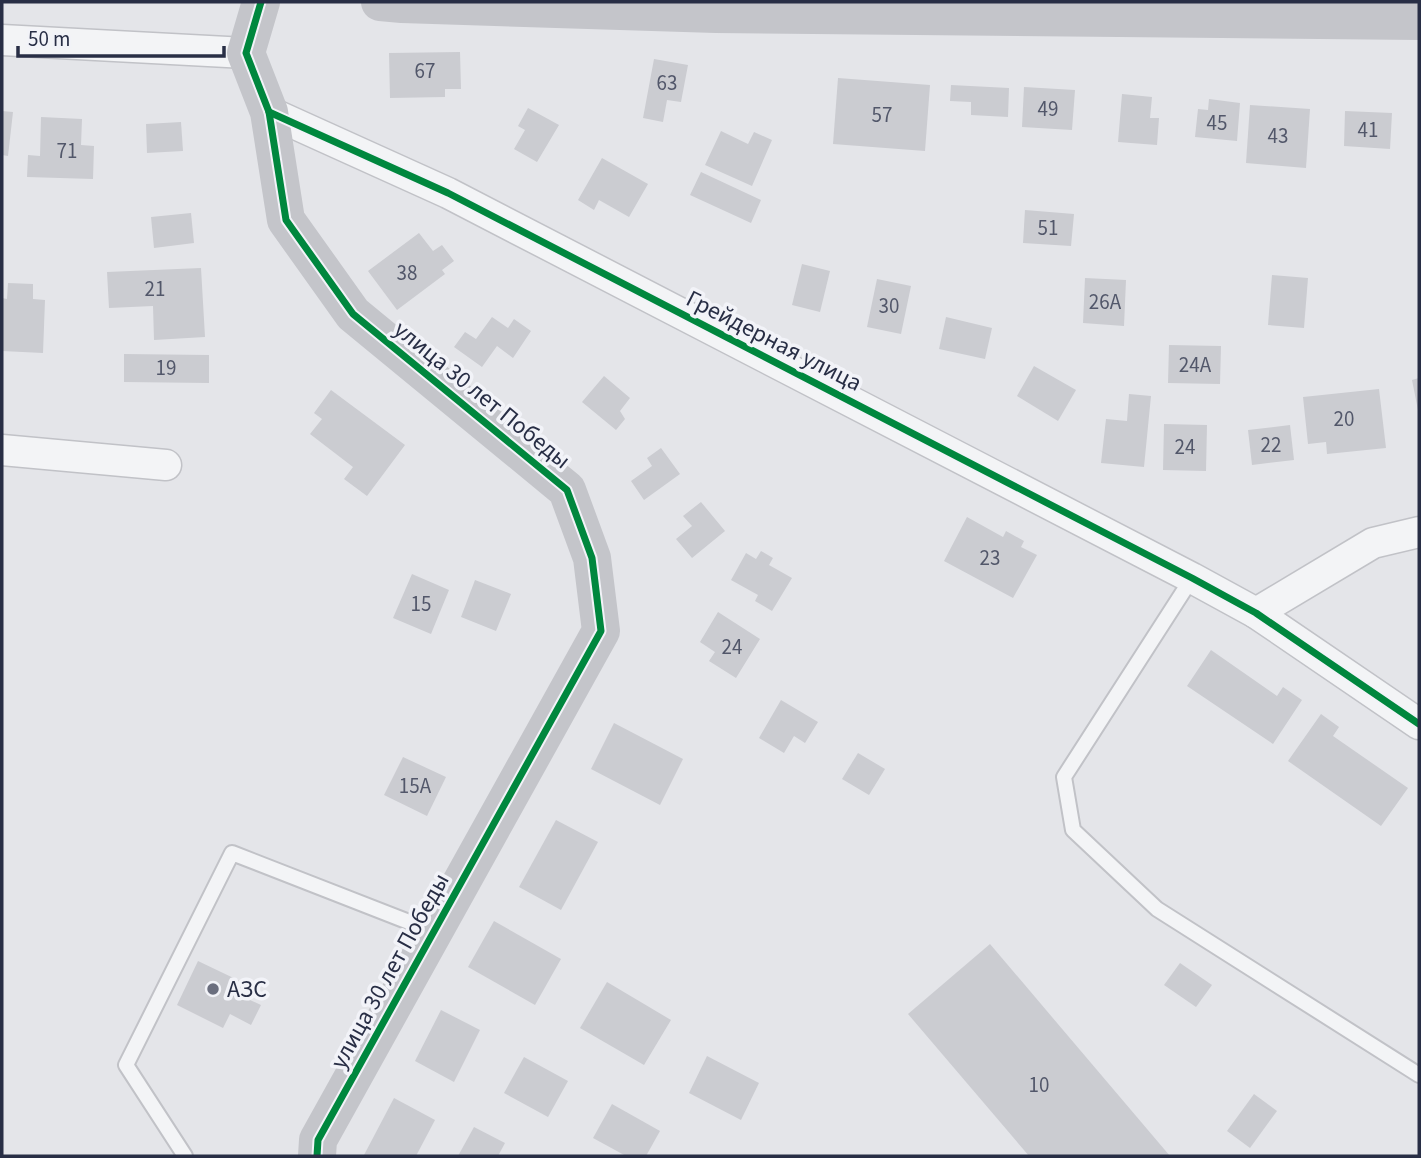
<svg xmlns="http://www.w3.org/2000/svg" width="1421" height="1158" viewBox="0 0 1421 1158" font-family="'Source Sans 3',sans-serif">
  <rect width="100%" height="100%" fill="#e4e5e9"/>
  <g fill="#cbccd1">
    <path d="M460,52L461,89H445V97L390,98L389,53Z"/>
    <path d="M654,59L688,65L681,102L667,100L663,122L643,118Z"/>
    <path d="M838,78L930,85L925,151L833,144Z"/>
    <path d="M951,85L1009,88L1008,117L971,115V102L950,101Z"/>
    <path d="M1024,87L1075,90L1072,130L1022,127Z"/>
    <path d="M1122,94L1152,97L1150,118H1159L1157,145L1118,142Z"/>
    <path d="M1209,99L1240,103L1237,141L1195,137L1198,109L1208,110Z"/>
    <path d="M1250,105L1310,109L1306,168L1246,163Z"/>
    <path d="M528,108L559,125L537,162L514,149L525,130L518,126Z"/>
    <path d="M2,111L13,112L8,156L2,155Z"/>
    <path d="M1345,111L1392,113L1390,149L1344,146Z"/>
    <path d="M41,117L82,119L81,145L94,146L93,179L27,177L28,155L40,156Z"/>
    <path d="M181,122L183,151L147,153L146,124Z"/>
    <path d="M721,131L748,144L754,132L772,140L752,186L705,165Z"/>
    <path d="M602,158L648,184L629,217L599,200L594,210L578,200Z"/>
    <path d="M701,172L761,200L751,223L690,195Z"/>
    <path d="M1025,210L1074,214L1071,246L1023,243Z"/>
    <path d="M191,213L194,243L154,248L151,217Z"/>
    <path d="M419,233L433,251L442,245L454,261L442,270L445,274L397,310L368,271Z"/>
    <path d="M802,264L830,271L820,312L792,305Z"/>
    <path d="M201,268L205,337L154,340L153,306L109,308L107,272Z"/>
    <path d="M1272,275L1308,278L1304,328L1268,325Z"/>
    <path d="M1085,278L1126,280L1124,326L1083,323Z"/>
    <path d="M877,279L911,286L901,334L867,327Z"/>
    <path d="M8,283L33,284V299L45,300L43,353L2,351V298L7,299Z"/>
    <path d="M492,317L508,328L514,319L531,331L513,358L497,346L482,367L454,347L465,332L476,339Z"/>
    <path d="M946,317L992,328L985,359L939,349Z"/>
    <path d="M1169,345L1221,346L1220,384L1168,383Z"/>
    <path d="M124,354L209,355V383L124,382Z"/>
    <path d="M1034,366L1076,390L1058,421L1017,396Z"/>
    <path d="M604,376L630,398L620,411L625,419L616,430L582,402Z"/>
    <path d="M1419,378V410H1418L1412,380Z"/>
    <path d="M1379,389L1386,448L1327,454L1326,442L1308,444L1303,397Z"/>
    <path d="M331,390L405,445L367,496L344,479L353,467L310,434L322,419L314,413Z"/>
    <path d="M1129,394L1151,396L1144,467L1101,463L1106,419L1127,421Z"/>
    <path d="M1164,424L1207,425L1206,471L1163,470Z"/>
    <path d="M1290,425L1294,460L1252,465L1248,430Z"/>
    <path d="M661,448L680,474L644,500L631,481L652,466L647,458Z"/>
    <path d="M701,502L725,531L692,558L676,539L692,526L683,516Z"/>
    <path d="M967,517L1003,537L1006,531L1024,541L1021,547L1037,555L1013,598L944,561Z"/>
    <path d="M761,551L773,558L769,565L792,578L772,611L755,601L758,595L731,580L746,553L756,559Z"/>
    <path d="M412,574L449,590L431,634L393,618Z"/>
    <path d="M475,580L511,594L496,631L461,617Z"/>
    <path d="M718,612L760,639L736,678L709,661L715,652L700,642Z"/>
    <path d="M1211,650L1277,696L1283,687L1302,700L1273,744L1187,686Z"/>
    <path d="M781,700L818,722L805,743L794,736L784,753L759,738Z"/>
    <path d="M1321,714L1339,727L1333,736L1408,788L1381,826L1288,761Z"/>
    <path d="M614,723L683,759L660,805L591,769Z"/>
    <path d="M858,753L885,769L869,795L842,779Z"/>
    <path d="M403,757L446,777L427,816L384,795Z"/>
    <path d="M556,820L598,842L561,910L519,887Z"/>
    <path d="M494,921L561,959L535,1005L468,967Z"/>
    <path d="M990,944L1170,1156H1029L908,1014Z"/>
    <path d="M198,961L244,983L239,995L261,1005L251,1025L230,1014L223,1028L177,1005Z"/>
    <path d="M1180,963L1212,985L1196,1007L1164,985Z"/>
    <path d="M607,982L671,1020L644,1065L580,1028Z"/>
    <path d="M441,1010L480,1030L454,1082L415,1061Z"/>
    <path d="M707,1056L759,1083L741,1120L689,1093Z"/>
    <path d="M524,1057L568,1081L548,1117L504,1093Z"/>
    <path d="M1254,1094L1277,1111L1250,1148L1227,1131Z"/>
    <path d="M394,1098L435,1120L416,1156H366L364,1155Z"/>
    <path d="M612,1104L660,1131L646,1156H626L593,1138Z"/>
    <path d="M474,1127L505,1143L498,1156H458Z"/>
  </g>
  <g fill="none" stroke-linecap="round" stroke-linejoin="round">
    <g stroke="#c1c2c7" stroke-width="18">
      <g id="lane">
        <path d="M1192,578L1064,777L1073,830L1157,909L1419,1075"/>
        <path d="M185,1156L126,1065L232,853L432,931"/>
      </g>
    </g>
    <g stroke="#c1c2c7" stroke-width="33">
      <g id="street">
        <path d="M2,40L246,53"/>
        <path d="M269,112L448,193L1192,578L1256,613L1419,724"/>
        <path d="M2,450L166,465"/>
        <path d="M1256,613L1373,543L1419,532"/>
      </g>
    </g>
    <use href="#lane" stroke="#f3f4f6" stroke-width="14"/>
    <use href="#street" stroke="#f3f4f6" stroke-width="30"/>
    <g stroke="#c4c5ca" stroke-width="38">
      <path d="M261,2L246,53L269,112L286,220L353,314L567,490L592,558L601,631L318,1140L317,1156"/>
      <path d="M380,2L402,4L716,14L1419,21"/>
    </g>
    <g stroke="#f2f3f8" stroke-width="11">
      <g id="cycleway">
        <path d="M261,2L246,53L269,112L286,220L353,314L567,490L592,558L601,631L318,1140L317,1156"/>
        <path d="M269,112L448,193L1192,578L1256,613L1419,724"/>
      </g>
    </g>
    <use href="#cycleway" stroke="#00873e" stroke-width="7"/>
  </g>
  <circle fill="#6a6e7e" stroke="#f2f3f8" stroke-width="2.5" cx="213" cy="989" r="7"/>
  <g text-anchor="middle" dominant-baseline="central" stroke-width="7" stroke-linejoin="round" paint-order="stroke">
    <g font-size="21" fill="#52576a">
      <text x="425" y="71">67</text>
      <text x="667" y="83">63</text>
      <text x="1048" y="109">49</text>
      <text x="882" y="115">57</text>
      <text x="1217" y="123">45</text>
      <text x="1368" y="130">41</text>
      <text x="1278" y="136">43</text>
      <text x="67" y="151">71</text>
      <text x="1048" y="228">51</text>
      <text x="407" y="273">38</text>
      <text x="155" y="289">21</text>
      <text x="1105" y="302">26А</text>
      <text x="889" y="306">30</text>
      <text x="1195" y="365">24А</text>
      <text x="166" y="368">19</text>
      <text x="1344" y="419">20</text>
      <text x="1271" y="445">22</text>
      <text x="1185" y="447">24</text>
      <text x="990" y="558">23</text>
      <text x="421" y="604">15</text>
      <text x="732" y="647">24</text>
      <text x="415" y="786">15А</text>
      <text x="1039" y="1085">10</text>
    </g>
    <g font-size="24" fill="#282e45" stroke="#f2f3f8">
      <text transform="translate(774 341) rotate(27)">Грейдерная улица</text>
      <text transform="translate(482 395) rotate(39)">улица 30 лет Победы</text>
      <text transform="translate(390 971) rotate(-61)">улица 30 лет Победы</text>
    </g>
    <g font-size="24" fill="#282e45" stroke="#f2f3f8" text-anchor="start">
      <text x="227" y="989">АЗС</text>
    </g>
  </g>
  <rect width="1421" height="1158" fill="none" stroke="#282e45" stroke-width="7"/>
  <path d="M18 46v10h206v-10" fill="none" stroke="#282e45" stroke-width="3.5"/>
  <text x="28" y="46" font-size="21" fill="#282e45" stroke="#f2f3f8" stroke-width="5" paint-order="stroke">50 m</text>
</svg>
